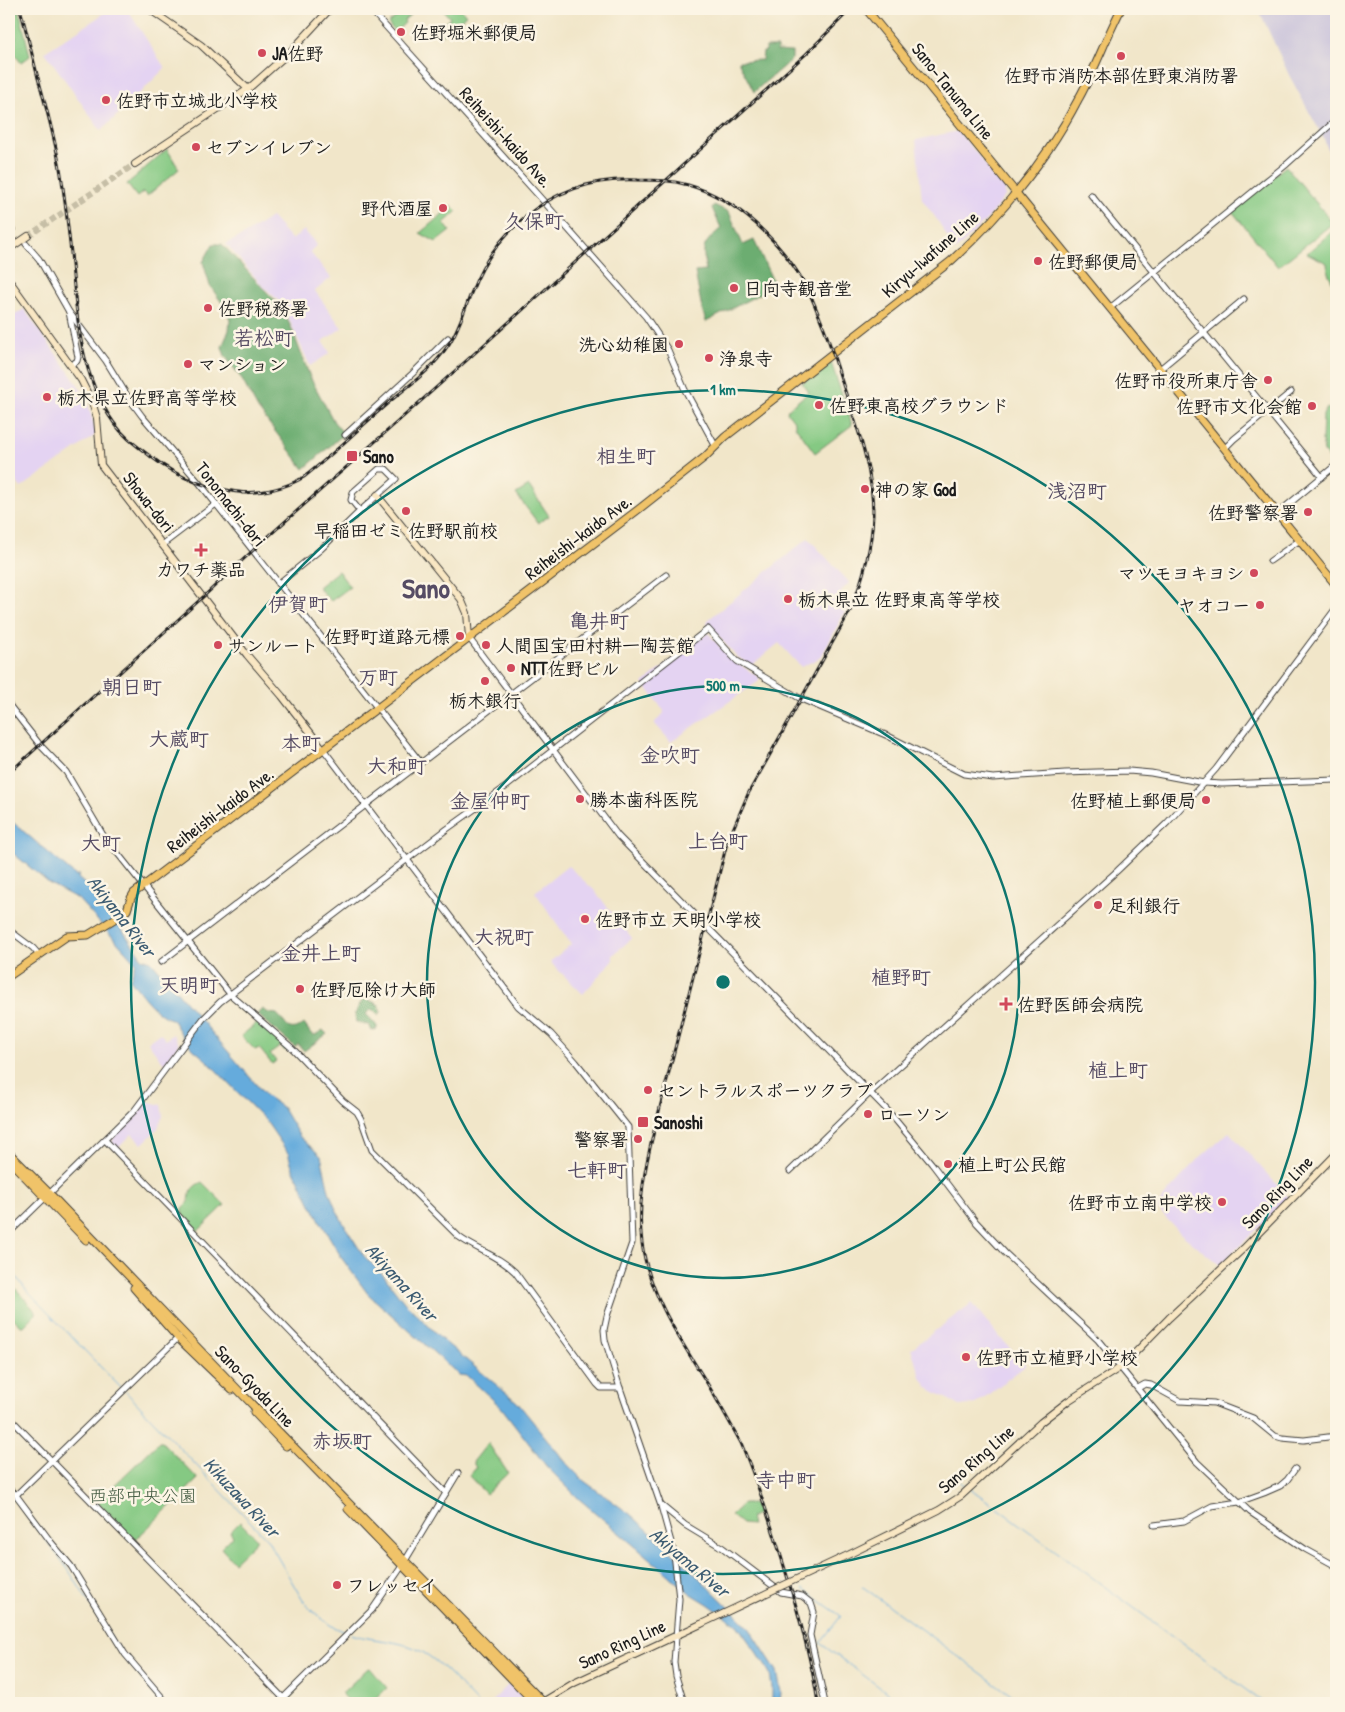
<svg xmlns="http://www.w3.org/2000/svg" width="1345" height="1712" viewBox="0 0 1345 1712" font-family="'Patrick Hand','Klee One',sans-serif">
  <rect width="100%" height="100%" fill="#fcf5e5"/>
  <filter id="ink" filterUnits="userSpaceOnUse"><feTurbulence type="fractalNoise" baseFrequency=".02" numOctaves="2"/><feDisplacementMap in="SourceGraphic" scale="10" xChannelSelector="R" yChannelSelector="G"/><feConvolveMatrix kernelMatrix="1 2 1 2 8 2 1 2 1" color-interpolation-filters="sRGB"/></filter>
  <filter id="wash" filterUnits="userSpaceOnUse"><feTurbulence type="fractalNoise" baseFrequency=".0096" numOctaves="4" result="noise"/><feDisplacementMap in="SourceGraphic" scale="20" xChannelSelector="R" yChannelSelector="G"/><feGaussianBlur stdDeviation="1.12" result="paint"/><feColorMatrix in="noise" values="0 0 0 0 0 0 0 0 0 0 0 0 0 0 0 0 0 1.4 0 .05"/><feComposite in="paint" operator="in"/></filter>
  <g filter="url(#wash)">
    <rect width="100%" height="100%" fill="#f1e6c9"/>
    <g fill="#e4d3f2">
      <path d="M111,9H127L165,68L101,131L45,52Z"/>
      <path d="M958,131L1005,188V196L988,218L955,251L938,221L922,199L916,140Z"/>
      <path d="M271,217L292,240L304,230L317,245L310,252L331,278L315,291L342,328L323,341L330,353L310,366L282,304L262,285L226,244L244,235Z"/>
      <path d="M24,309L81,389L88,405L97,434L21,488L9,470V319Z"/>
      <path d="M808,538L848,581L849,583L841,591L847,608L821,657L801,667L779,643L751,666L735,655L707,623L708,620Z"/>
      <path d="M708,633L732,660L759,677V681L671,742L655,724V722L663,715L664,711L643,683Z"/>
      <path d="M568,866L594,890L632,938L613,955V960L583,994L550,962L571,944L535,892Z"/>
      <path d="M160,1033L166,1040L173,1034L179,1044L164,1064L148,1042Z"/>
      <path d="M146,1101L161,1105L163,1116L157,1130L142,1144L132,1134L117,1149L112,1144L113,1138Z"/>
      <path d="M1229,1132L1289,1198L1220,1265L1181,1234L1156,1207L1168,1192L1197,1160Z"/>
      <path d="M972,1303L995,1332L1025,1364V1366L976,1404L960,1406L928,1388L922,1379L911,1349Z"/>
      <path d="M510,1683L527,1703H489H490Z"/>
    </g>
    <path fill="#c6c0da" d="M1256,9H1336V173L1324,139L1289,75L1264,21Z"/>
    <g fill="#85c983" stroke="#507250">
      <path d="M9,9H19L30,56L21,63L9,45V43L16,38L13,33L10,35L9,31L16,25L13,21L9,23V21L14,17L10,12H9Z"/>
      <path d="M396,9L416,10L404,20L405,23L395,32L388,23L399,15Z"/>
      <path d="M442,9H461L466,15L443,35L437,29L450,18Z"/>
      <path d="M167,149L179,169L147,196L143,192L137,197L127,184Z"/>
      <path d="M1286,166L1333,223L1278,267L1231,210Z"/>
      <path d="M452,206L457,211L444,223L450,231L436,242L420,233Z"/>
      <path d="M1334,230H1336V289L1328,273L1327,263L1307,253Z"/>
      <path d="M831,362L852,425L815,453L795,426V422L787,412L788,409L809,392L802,383Z"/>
      <path d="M1327,408L1336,413V458L1332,462L1324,452L1322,440L1323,415Z"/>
      <path d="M529,486L549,516L538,523L516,494Z"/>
      <path d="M338,571L350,587L331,601L318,587Z"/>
      <path d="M258,1022L288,1048L285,1051L281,1046L270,1054L276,1061L272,1064L259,1048L255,1050L241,1036Z"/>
      <path d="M202,1182L225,1205L198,1231L182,1215L183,1208L189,1202C190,1191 191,1187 202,1182Z"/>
      <path d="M9,1281L36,1312V1314L24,1326H21L9,1314Z"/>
      <path d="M159,1442H162L197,1478L196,1481L136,1539L133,1540L98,1503L99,1500Z"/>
      <path d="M488,1443L508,1473L486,1494L469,1476L476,1468L473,1462Z"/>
      <path d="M743,1504H754L759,1513L750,1518L752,1525L742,1524L731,1515Z"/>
      <path d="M240,1522L256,1538V1541L234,1562L221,1548L233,1536L230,1532Z"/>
      <path d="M370,1668L387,1688L371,1703H351L343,1695V1692L367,1669Z"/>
    </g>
    <g fill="#6cad71" stroke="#446446">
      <path d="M766,47H777V51L792,52V59L754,92L739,63V61L762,60L763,52H765Z"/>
      <path d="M714,205L729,212L743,245L754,240L775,286L706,322L702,309L695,272L706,271C702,244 702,246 721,228L712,208Z"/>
      <path d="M213,244H222L281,307L291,327L310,377L334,422L344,434L304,469L258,409L241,378L225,356L222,347L229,330L230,320L227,310L210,286L203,262Z"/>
      <path d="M365,998L379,1005L381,1012L379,1015L373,1010H370L366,1014L377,1026V1029L372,1031L369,1025L356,1022C354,1012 358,1006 365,998Z"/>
      <path d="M262,1009L269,1013L277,1014C287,1023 286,1035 304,1024L312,1035H315L323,1030L327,1034L304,1051L298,1044L295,1047L258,1015V1013Z"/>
    </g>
    <path fill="#65abdc" stroke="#40647c" d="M9,819L76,876L79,874L78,878L100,898L142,958L151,961L266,1096L282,1107L300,1137L321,1156L329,1191L336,1209L346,1228L364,1256L384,1276L404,1302L445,1342L517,1402L568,1465L584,1481L630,1514L682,1561L748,1626L777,1671L781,1692L780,1703H772V1688L770,1674L764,1663L737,1625L708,1604L690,1593L578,1498L547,1467L501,1407L467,1376L459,1375L368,1294L343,1260L316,1214L293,1169L288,1153L266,1121L205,1059L193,1049L183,1037L172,1019C157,1017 139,991 130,979L136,963L78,899L50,884L9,850Z"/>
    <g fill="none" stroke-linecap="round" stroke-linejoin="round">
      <g stroke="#65abdc" stroke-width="1">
        <path d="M9,1267L27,1291L123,1390"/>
        <path d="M126,1392L267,1539L302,1599L310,1609L330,1625L347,1633"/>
        <path d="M952,1476L967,1487"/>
        <path d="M971,1489L1264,1703"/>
        <path d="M13,1496L68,1569L120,1652L162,1703"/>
        <path d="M863,1587L1022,1703"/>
        <path d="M803,1589L841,1616L820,1643L901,1703"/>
        <path d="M351,1634C370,1640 390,1640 409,1646C437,1655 457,1683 477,1703"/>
      </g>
    </g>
  </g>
  <g filter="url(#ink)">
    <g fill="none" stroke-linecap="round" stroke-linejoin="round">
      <path stroke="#c6bea6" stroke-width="6" stroke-dasharray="6 3" stroke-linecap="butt" d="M28,236L135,164"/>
      <g stroke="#3c3a36" stroke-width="7">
        <g id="tertiary">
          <path d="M370,9L537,194L646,317L668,350L685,390L716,447"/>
          <path d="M1091,195L1322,477"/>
          <path d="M9,223L12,229L9,230"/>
          <path d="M26,244L39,259L69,312L78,357L77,361L71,365"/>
          <path d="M1110,308L1287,164L1336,120"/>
          <path d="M69,312L106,361L128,397L142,416L201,485L421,763"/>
          <path d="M1160,369L1244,299"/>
          <path d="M345,435L412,374L448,338"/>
          <path d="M1225,448L1234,439L1291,392"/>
          <path d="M1278,513L1336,465"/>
          <path d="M162,545L216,504"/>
          <path d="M1270,561L1300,540"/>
          <path d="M278,584L321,549L360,511L396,479L386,469H379L353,492L351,500L360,511"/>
          <path d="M469,638L618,836L888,1111L932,1164L976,1222L1005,1253L1098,1340L1197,1462L1250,1512L1305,1549L1336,1566"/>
          <path d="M9,705L40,745L66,772L103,835L230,994L293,1049L343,1101L357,1112L361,1119L372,1150L459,1237C477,1250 499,1256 515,1272L597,1384L601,1388H620"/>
          <path d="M324,750L518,1006L551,1034L576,1062L628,1127L632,1243L607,1316L604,1330L605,1340L620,1388L661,1506L674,1553L679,1599L674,1662L676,1676L684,1703"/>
          <path d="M9,930L33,948L39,955"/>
          <path d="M161,962L666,575"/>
          <path d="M105,1140L446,1493"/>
          <path d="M790,1171L870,1093L1117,871L1167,823L1216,769L1336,608"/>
          <path d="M9,1233L134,1111L203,1019L220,1002L447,829L507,786L708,629L737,661L801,699L888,736L964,774L993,778L1065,773L1129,771L1151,773L1204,783L1222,784L1336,780"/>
          <path d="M1138,1388L1145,1384L1151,1385L1180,1401L1214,1403L1253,1418L1275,1436L1282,1438L1304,1440L1336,1436"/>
          <path d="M9,1417L288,1703"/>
          <path d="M9,1489L16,1495L51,1542L71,1566L125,1654L167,1703"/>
          <path d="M16,1495L179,1337"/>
          <path d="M662,1506L685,1525L723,1548L781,1592L802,1596L811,1603L814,1612L810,1635L825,1703"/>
          <path d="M1154,1525L1184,1521L1212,1506L1239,1502L1264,1493L1280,1486L1287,1480L1295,1469"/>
          <path d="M278,1703L372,1610L402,1566L458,1473"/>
        </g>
      </g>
      <g stroke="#3c3a36" stroke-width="8">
        <g id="secondary">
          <path d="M149,9L201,45L248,89"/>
          <path d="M135,164L248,89L292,50L330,9"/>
          <path d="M9,249L28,236"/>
          <path d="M9,280L81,380L92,402L97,418L101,465L247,655L282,696L324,750"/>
          <path d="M377,495L461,599L467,613L469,638"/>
          <path d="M852,1553L939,1510L961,1496L1041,1422L1068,1401L1121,1367L1169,1318L1244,1248L1336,1154"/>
          <path d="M541,1703L574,1683L701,1624"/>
        </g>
      </g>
      <g stroke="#3c3a36" stroke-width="9">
        <g id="primary">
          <path d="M866,9L1336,585"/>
          <path d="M9,976L67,936L88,935L121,915L127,910L131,898L134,893L639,509L705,457L725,437L951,261C1002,214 1047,160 1079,98C1095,69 1106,38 1121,9"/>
          <path d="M9,1153L50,1194L242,1394L544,1703"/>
          <path d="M9,1160L86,1240"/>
          <path d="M134,1288L178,1338L232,1390"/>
          <path d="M254,1412L286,1446"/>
          <path d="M348,1509L535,1703"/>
        </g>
      </g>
      <use href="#tertiary" stroke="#fff" stroke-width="5"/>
      <use href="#secondary" stroke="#f9e7c3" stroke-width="6"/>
      <use href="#primary" stroke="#f0c369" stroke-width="7"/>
      <g stroke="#1c1c1c" stroke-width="3">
        <g id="rail">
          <path d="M20,9C27,32 32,55 38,78C47,110 56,142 61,174C65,200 68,226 71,253C76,310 79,375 114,423C124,437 137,446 150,456C181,480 208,489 247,493"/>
          <path d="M242,493C265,492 284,489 304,477C334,454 360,427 388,403C409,385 432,370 447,347C459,330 464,310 472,291C483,262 501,237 525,217C557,190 596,178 638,180C656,180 671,180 688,185C738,199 781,242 806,286C813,299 818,314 824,328C832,349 838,370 845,391C859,432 873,471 873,515C872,547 863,579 851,609L748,794L727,843L654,1131C645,1167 637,1206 642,1243C649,1295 681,1341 707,1383C719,1403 730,1423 741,1443C758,1483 771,1524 784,1566C798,1611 811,1656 818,1703"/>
          <path d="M9,773L203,597L262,542L466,361L806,54L851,9"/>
        </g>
      </g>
      <use href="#rail" stroke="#fcf5e5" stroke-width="1" stroke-dasharray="4" stroke-linecap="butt"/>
      <g stroke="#3c3a36" stroke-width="8" stroke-linecap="butt">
        <path id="secondary-bridge" d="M701,1624L852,1553"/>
      </g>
      <use href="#secondary-bridge" stroke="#f9e7c3" stroke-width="6"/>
    </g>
  </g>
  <g fill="none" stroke="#0f766e" stroke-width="2.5">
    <circle cx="723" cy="982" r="296"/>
    <circle cx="723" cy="982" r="592"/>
  </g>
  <g fill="#d1495b" stroke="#fcf5e5" stroke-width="2">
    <circle cx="401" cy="32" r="5"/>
    <circle cx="262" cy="53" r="5"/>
    <circle cx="1121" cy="56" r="5"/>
    <circle cx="106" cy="100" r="5"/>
    <circle cx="196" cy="147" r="5"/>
    <circle cx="443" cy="208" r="5"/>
    <circle cx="1038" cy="261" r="5"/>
    <circle cx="734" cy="288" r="5"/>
    <circle cx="208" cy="308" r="5"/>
    <circle cx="679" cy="344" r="5"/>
    <circle cx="709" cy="358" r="5"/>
    <circle cx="188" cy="364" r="5"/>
    <circle cx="1268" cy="380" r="5"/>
    <circle cx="47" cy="397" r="5"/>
    <circle cx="819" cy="405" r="5"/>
    <circle cx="1312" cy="406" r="5"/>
    <rect x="346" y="450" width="12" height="12" rx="2.5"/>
    <circle cx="865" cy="489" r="5"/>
    <circle cx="406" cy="511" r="5"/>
    <circle cx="1308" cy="512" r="5"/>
    <path d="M198.5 542.5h5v5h5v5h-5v5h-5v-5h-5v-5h5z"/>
    <circle cx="1254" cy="573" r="5"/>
    <circle cx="788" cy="599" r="5"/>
    <circle cx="1260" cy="605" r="5"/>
    <circle cx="460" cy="636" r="5"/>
    <circle cx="218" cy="645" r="5"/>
    <circle cx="486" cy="645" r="5"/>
    <circle cx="511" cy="668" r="5"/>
    <circle cx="485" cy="681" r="5"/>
    <circle cx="580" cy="799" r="5"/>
    <circle cx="1206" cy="800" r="5"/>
    <circle cx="1098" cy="905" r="5"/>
    <circle cx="585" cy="919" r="5"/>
    <circle cx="300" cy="989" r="5"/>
    <path d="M1003.5 996.5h5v5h5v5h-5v5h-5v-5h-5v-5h5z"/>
    <circle cx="648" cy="1090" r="5"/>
    <circle cx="868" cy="1114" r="5"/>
    <rect x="637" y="1116" width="12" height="12" rx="2.5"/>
    <circle cx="638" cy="1139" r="5"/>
    <circle cx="948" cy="1164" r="5"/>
    <circle cx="1222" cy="1202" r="5"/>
    <circle cx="966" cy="1357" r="5"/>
    <circle cx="337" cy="1585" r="5"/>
  </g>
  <g text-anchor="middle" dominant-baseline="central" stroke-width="5" stroke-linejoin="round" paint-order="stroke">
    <g font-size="18" font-weight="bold" fill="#1c1c1c" stroke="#fcf5e5" text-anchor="start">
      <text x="411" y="32">佐野堀米郵便局</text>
      <text x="272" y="53">JA佐野</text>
      <text x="1121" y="75" text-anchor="middle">佐野市消防本部佐野東消防署</text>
      <text x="116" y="100">佐野市立城北小学校</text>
      <text x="206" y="147">セブンイレブン</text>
      <text x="433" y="208" text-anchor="end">野代酒屋</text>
      <text x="1048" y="261">佐野郵便局</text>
      <text x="744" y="288">日向寺観音堂</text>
      <text x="218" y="308">佐野税務署</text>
      <text x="669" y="344" text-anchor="end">洗心幼稚園</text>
      <text x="719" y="358">浄泉寺</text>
      <text x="198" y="364">マンション</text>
      <text x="1258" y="380" text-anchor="end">佐野市役所東庁舎</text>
      <text x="57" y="397">栃木県立佐野高等学校</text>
      <text x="829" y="405">佐野東高校グラウンド</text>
      <text x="1302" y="406" text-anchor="end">佐野市文化会館</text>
      <text x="363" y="456">Sano</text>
      <text x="875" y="489">神の家 God</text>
      <text x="1298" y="512" text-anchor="end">佐野警察署</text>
      <text x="406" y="530" text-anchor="middle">早稲田ゼミ 佐野駅前校</text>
      <text x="201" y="569" text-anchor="middle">カワチ薬品</text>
      <text x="1244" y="573" text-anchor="end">マツモヨキヨシ</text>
      <text x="798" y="599">栃木県立 佐野東高等学校</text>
      <text x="1250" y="605" text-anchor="end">ヤオコー</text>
      <text x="450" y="636" text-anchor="end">佐野町道路元標</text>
      <text x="228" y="645">サンルート</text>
      <text x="496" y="645">人間国宝田村耕一陶芸館</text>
      <text x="521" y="668">NTT佐野ビル</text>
      <text x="485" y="700" text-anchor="middle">栃木銀行</text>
      <text x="590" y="799">勝本歯科医院</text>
      <text x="1196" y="800" text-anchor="end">佐野植上郵便局</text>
      <text x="1108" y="905">足利銀行</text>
      <text x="595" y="919">佐野市立 天明小学校</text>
      <text x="310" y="989">佐野厄除け大師</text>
      <text x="1017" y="1004">佐野医師会病院</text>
      <text x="658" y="1090">セントラルスポーツクラブ</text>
      <text x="878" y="1114">ローソン</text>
      <text x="654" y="1122">Sanoshi</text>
      <text x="628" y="1139" text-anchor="end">警察署</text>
      <text x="958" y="1164">植上町公民館</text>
      <text x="1212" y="1202" text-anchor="end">佐野市立南中学校</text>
      <text x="976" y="1357">佐野市立植野小学校</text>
      <text x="347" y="1585">フレッセイ</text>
    </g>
    <g font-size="18" fill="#1c1c1c" stroke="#fcf5e5">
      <text transform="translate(953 91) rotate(51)">Sano-Tanuma Line</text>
      <text transform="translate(506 137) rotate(48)">Reiheishi-kaido Ave.</text>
      <text transform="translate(930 254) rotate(-41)">Kiryu-Iwafune Line</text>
      <text transform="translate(149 502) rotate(52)">Showa-dori</text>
      <text transform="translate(231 504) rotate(52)">Tonomachi-dori</text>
      <text transform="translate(578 537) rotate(-37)">Reiheishi-kaido Ave.</text>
      <text transform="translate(220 810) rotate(-37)">Reiheishi-kaido Ave.</text>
      <text transform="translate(1277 1192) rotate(-46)">Sano Ring Line</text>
      <text transform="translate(255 1386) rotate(46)">Sano-Gyoda Line</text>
      <text transform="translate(976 1459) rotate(-41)">Sano Ring Line</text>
      <text transform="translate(622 1644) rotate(-25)">Sano Ring Line</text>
    </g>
    <g font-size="18" fill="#415940" stroke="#fcf5e5">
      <text x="143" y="1495">西部中央公園</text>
    </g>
    <g font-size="19" font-style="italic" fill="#3d5c72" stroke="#fcf5e5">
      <text transform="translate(122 916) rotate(52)">Akiyama River</text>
      <text transform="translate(402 1282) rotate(48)">Akiyama River</text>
      <text transform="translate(242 1497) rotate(47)">Kikuzawa River</text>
      <text transform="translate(690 1562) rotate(40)">Akiyama River</text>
    </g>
    <g font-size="20" font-weight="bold" fill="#564c64" stroke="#fcf5e5">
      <text x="534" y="220">久保町</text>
      <text x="264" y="337">若松町</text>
      <text x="626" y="455">相生町</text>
      <text x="1077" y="490">浅沼町</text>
      <text x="298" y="603">伊賀町</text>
      <text x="599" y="620">亀井町</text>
      <text x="378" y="676">万町</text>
      <text x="132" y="686">朝日町</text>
      <text x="179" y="738">大蔵町</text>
      <text x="301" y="742">本町</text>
      <text x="670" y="754">金吹町</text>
      <text x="397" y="765">大和町</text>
      <text x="490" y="800">金屋仲町</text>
      <text x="718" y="840">上台町</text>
      <text x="101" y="842">大町</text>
      <text x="504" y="936">大祝町</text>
      <text x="321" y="952">金井上町</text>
      <text x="901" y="976">植野町</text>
      <text x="189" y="984">天明町</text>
      <text x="1118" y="1069">植上町</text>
      <text x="597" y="1169">七軒町</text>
      <text x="342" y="1440">赤坂町</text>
      <text x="786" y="1479">寺中町</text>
    </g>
    <g font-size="28" font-weight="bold" fill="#564c64" stroke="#fcf5e5">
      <text x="426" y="588">Sano</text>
    </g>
  </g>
  <circle cx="723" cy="982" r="8" fill="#0f766e" stroke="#fcf5e5" stroke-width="2.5"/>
  <g font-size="15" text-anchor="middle" font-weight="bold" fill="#0f766e" stroke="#fcf5e5" stroke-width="5" stroke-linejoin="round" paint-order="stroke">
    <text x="723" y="395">1 km</text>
    <text x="723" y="691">500 m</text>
  </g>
  <rect width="1345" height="1712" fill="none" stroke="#fcf5e5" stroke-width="30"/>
</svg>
